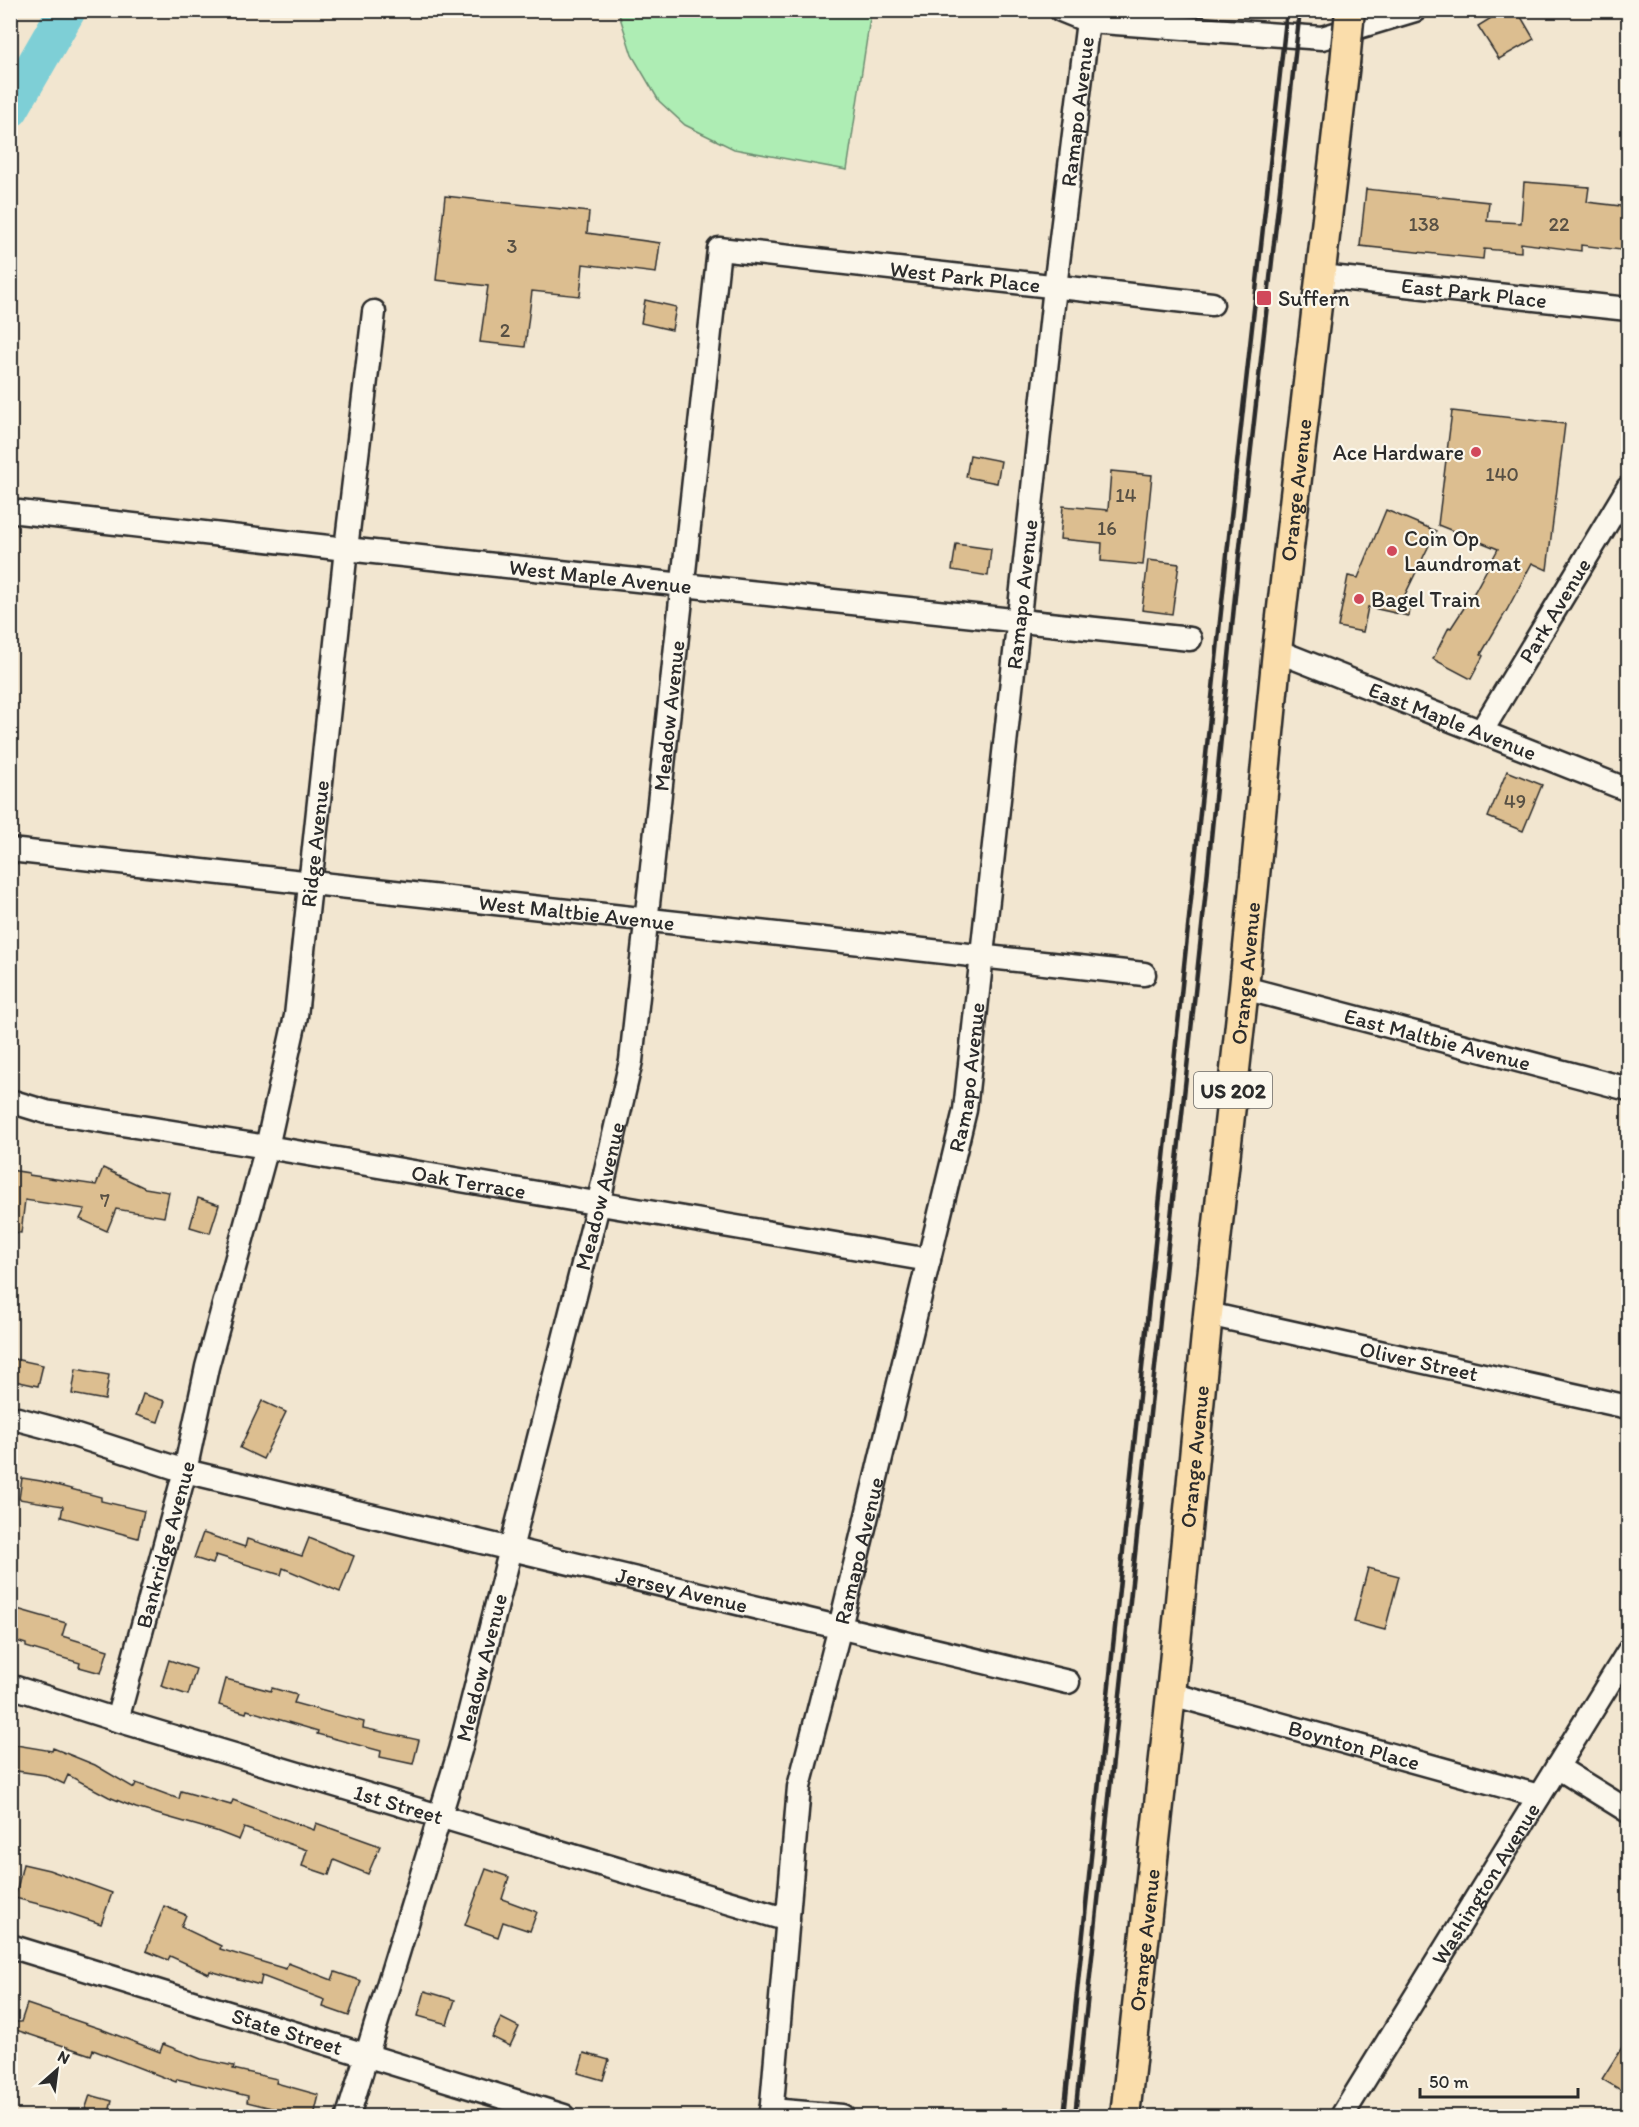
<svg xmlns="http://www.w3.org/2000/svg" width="1639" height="2127" viewBox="0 0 1639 2127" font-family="Itim,sans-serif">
  <rect width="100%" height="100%" fill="#f2e6d0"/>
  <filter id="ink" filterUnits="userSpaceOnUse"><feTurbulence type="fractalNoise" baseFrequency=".0167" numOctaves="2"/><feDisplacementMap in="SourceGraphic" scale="12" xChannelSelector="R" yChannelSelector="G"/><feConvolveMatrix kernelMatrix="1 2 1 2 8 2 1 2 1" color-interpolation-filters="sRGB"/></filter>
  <g filter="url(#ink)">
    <path fill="#aeedb4" stroke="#6c8c70" stroke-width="1.5" d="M618,11H871L847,170L734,149L685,125L659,101L632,55Z"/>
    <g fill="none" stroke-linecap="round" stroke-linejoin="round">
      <path stroke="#7ecfd6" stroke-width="38" d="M10,109L67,10"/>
    </g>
    <g fill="#dcbe90" stroke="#2b2b2b" stroke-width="1.5">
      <path d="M1504,10H1517L1534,39L1499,59L1478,26Z"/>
      <path d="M1524,182L1589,187L1587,202L1629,207V251L1581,245V251L1521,243V252L1484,249L1483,259L1360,246L1366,189L1489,202L1487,221L1521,223Z"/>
      <path d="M445,196L589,212L587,233L660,243L656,273L583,264L580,296L532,291L525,347L480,342L488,286L436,280Z"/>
      <path d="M645,300L676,307L672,330L641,323Z"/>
      <path d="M1452,411L1565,424L1547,570L1532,563L1507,610L1481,654L1483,656L1471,679L1433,659L1449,627L1451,628L1475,591L1498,549L1438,525Z"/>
      <path d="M970,455L1001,461L997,483L966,477Z"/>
      <path d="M1111,471L1152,475L1143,565L1101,561L1102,543L1060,539L1063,506L1108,510Z"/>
      <path d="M1386,510L1436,531L1404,597L1412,598L1409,616L1368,607L1363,632L1338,627L1348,576L1358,578Z"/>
      <path d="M956,544L991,549L988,576L952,570Z"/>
      <path d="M1148,560L1179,564L1172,614L1142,610Z"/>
      <path d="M1507,771L1542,785L1523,831L1488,817Z"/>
      <path d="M103,1168L145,1188L169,1192L164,1217L116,1209L107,1231L80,1219L85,1209L25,1200L21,1233L10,1232V1170L29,1173V1175L96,1185Z"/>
      <path d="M198,1198L219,1205L210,1233L190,1227Z"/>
      <path d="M10,1358L43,1365L38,1386L10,1380Z"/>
      <path d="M76,1369L109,1375L105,1400L72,1394Z"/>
      <path d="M143,1394L165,1401L158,1422L136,1415Z"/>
      <path d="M262,1401L286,1412L263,1459L240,1448Z"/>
      <path d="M22,1478L41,1481L101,1497V1501L144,1511L138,1538L61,1517L63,1506L19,1499Z"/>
      <path d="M203,1533L245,1547L247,1539L302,1556L309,1538L354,1556L340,1592L283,1568L281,1575L216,1555L213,1564L194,1558Z"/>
      <path d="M1368,1568L1399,1576L1385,1630L1354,1622Z"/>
      <path d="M10,1607L66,1623L62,1636L108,1650L101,1673L79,1667L80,1663L26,1647V1644L10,1639Z"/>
      <path d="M169,1660L196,1669L188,1695L161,1686Z"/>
      <path d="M226,1679L271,1691L272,1688L297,1695L294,1703L364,1722L363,1728L419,1740L413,1764L380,1757L381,1751L317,1734L318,1731L247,1710L246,1713L219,1705Z"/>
      <path d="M10,1744L52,1751L53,1748L95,1765L134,1788L136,1783L179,1799L181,1791L231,1805L233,1800L314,1830L316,1823L380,1846L368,1874L334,1860L329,1875L302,1866L307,1850L244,1828L239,1840L216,1831L136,1808L109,1797L68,1775L64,1784L45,1775L10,1770Z"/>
      <path d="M23,1864L49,1870L112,1893L101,1924L54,1908L15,1898Z"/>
      <path d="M486,1869L509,1877L502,1899L537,1912L530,1931L503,1922L498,1937L465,1925Z"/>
      <path d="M164,1906L186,1915L181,1927L221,1946L220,1949L286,1969L288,1963L332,1980L335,1972L361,1981L349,2016L323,2007L325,2000L262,1976L260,1985L210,1971L209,1974L170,1956L168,1960L146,1951Z"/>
      <path d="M425,1991L455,2000L447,2024L418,2016Z"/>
      <path d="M27,2004L101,2029L160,2052L163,2044L201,2059L234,2066L233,2069L277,2079L276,2083L319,2095L314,2116H286L288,2112L247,2102L248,2096L177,2079L176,2082L93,2050L91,2055L10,2028V2022H21Z"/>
      <path d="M501,2018L519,2027L510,2046L492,2037Z"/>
      <path d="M1629,2036V2095L1602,2079Z"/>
      <path d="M584,2053L609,2060L603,2080L578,2073Z"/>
      <path d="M90,2095L112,2101L108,2116H96L84,2113Z"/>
    </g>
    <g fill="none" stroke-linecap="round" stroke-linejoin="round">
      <g stroke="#2b2b2b" stroke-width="27">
        <g id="minor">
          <path d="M1061,10L1088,21L1322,38L1415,10"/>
          <path id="s1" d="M1321,276L1628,309"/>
          <path id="s2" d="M10,511L346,549L1190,639"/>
          <path id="s3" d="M1277,651L1628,790"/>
          <path id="s4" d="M1481,732L1628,488"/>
          <path id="s5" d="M10,850L1144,974"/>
          <path id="s6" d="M1244,988L1628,1089"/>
          <path id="s7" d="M10,1101L46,1112L267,1147L929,1260"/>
          <path id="s8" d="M1208,1314L1628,1407"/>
          <path id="s9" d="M10,1417L55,1429L185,1471L1068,1682"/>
          <path id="s10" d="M10,1686L117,1720L788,1920"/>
          <path id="s11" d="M1171,1694L1539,1796"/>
          <path id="s12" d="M117,1720L185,1471L207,1367L267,1147L296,1016L346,549L374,312"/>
          <path d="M1557,1767L1628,1811"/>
          <path id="s13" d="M10,1946L564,2116"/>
          <path d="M771,2110L842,2116"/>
          <path id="s14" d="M348,2116L460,1750L598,1205L631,1061L719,249L1212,304"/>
          <path id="s15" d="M771,2116L799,1787L840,1627L965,1110L1055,287L1088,21"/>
          <path id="s16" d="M1342,2116L1628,1652"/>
        </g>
      </g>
      <g stroke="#2b2b2b" stroke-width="33">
        <g id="major">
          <path id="s17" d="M1125,2116L1171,1694L1208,1314L1244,988L1277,651L1345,63"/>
        </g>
      </g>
      <use href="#minor" stroke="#fbf7ec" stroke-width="22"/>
      <use href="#major" stroke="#faddab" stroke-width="28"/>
      <g stroke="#2b2b2b" stroke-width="4.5">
        <path d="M1064,2116L1227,554L1287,10"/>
        <path d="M1075,2116L1205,899L1239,556L1300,10"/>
      </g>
      <g stroke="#2b2b2b" stroke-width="33" stroke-linecap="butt">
        <path id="major-bridge" d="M1345,63L1350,10"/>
      </g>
      <use href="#major-bridge" stroke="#faddab" stroke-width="28"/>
    </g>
  </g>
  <g fill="#d1495b" stroke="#fbf7ec" stroke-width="2">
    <rect x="1256" y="290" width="16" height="16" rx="3"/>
    <circle cx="1476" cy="452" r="6"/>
    <circle cx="1392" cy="551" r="6"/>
    <circle cx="1359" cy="599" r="6"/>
  </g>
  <g text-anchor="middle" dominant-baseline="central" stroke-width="4.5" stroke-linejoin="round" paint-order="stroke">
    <g font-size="20" fill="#575044">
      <text x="1424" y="224">138</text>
      <text x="1559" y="224">22</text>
      <text x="512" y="246">3</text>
      <text x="505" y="330">2</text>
      <text x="1502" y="474">140</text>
      <text x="1126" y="495">14</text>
      <text x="1107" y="528">16</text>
      <text x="1515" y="801">49</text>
      <text x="105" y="1200">7</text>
    </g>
    <rect fill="#fbf7ec" stroke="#696865" stroke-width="1.5" x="1194" y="1072" width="78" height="36" rx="4.5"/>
    <g font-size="21" font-weight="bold" fill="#2b2b2b">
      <text x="1233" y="1090">US 202</text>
    </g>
    <g font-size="22" fill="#2b2b2b" stroke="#fbf7ec">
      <text stroke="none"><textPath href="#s15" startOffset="2032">Ramapo Avenue</textPath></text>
      <text stroke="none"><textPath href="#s14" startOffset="2157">West Park Place</textPath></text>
      <text stroke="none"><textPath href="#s1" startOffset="154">East Park Place</textPath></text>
      <text stroke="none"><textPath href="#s17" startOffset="1635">Orange Avenue</textPath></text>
      <text stroke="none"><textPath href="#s2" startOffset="594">West Maple Avenue</textPath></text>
      <text stroke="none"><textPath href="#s15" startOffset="1546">Ramapo Avenue</textPath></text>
      <text stroke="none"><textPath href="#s4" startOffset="142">Park Avenue</textPath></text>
      <text stroke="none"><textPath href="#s14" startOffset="1440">Meadow Avenue</textPath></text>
      <text stroke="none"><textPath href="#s3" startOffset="189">East Maple Avenue</textPath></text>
      <text stroke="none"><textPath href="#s12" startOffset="900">Ridge Avenue</textPath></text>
      <text stroke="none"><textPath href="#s5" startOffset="570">West Maltbie Avenue</textPath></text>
      <text stroke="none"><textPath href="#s17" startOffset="1149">Orange Avenue</textPath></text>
      <text stroke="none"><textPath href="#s6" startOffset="200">East Maltbie Avenue</textPath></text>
      <text stroke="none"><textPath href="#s15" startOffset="1060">Ramapo Avenue</textPath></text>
      <text stroke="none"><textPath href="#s7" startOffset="466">Oak Terrace</textPath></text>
      <text stroke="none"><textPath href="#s14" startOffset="954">Meadow Avenue</textPath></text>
      <text stroke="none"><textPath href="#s8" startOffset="216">Oliver Street</textPath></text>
      <text stroke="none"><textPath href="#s17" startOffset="663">Orange Avenue</textPath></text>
      <text stroke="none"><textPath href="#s12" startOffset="182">Bankridge Avenue</textPath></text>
      <text stroke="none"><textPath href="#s15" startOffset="574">Ramapo Avenue</textPath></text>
      <text stroke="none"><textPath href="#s9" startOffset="694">Jersey Avenue</textPath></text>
      <text stroke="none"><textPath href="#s14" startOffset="468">Meadow Avenue</textPath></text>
      <text stroke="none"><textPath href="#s11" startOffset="190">Boynton Place</textPath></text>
      <text stroke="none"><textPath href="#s10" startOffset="406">1st Street</textPath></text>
      <text stroke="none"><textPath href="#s16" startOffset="273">Washington Avenue</textPath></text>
      <text stroke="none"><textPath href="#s17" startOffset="177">Orange Avenue</textPath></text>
      <text stroke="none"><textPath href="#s13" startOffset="290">State Street</textPath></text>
    </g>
    <g font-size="22" fill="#2b2b2b" stroke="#fbf7ec" text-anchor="start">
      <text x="1278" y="298">Suffern</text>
      <text x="1464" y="452" text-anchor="end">Ace Hardware</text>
      <text x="1404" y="538">Coin Op<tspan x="1404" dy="25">Laundromat</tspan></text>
      <text x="1371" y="599">Bagel Train</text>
    </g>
  </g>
  <rect width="1639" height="2127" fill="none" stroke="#fbf7ec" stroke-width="36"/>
  <rect x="18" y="18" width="1603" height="2091" fill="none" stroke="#2b2b2b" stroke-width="2" filter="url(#ink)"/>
  <g transform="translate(57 2070) rotate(28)" stroke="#fbf7ec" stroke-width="4.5" paint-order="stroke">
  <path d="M0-4.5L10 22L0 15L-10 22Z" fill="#2b2b2b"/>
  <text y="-9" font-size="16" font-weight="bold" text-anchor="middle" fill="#2b2b2b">N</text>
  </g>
  <path d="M1420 2088v9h158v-9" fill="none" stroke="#2b2b2b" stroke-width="3"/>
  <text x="1429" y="2088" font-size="18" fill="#2b2b2b" stroke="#fbf7ec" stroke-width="4.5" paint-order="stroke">50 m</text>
</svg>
